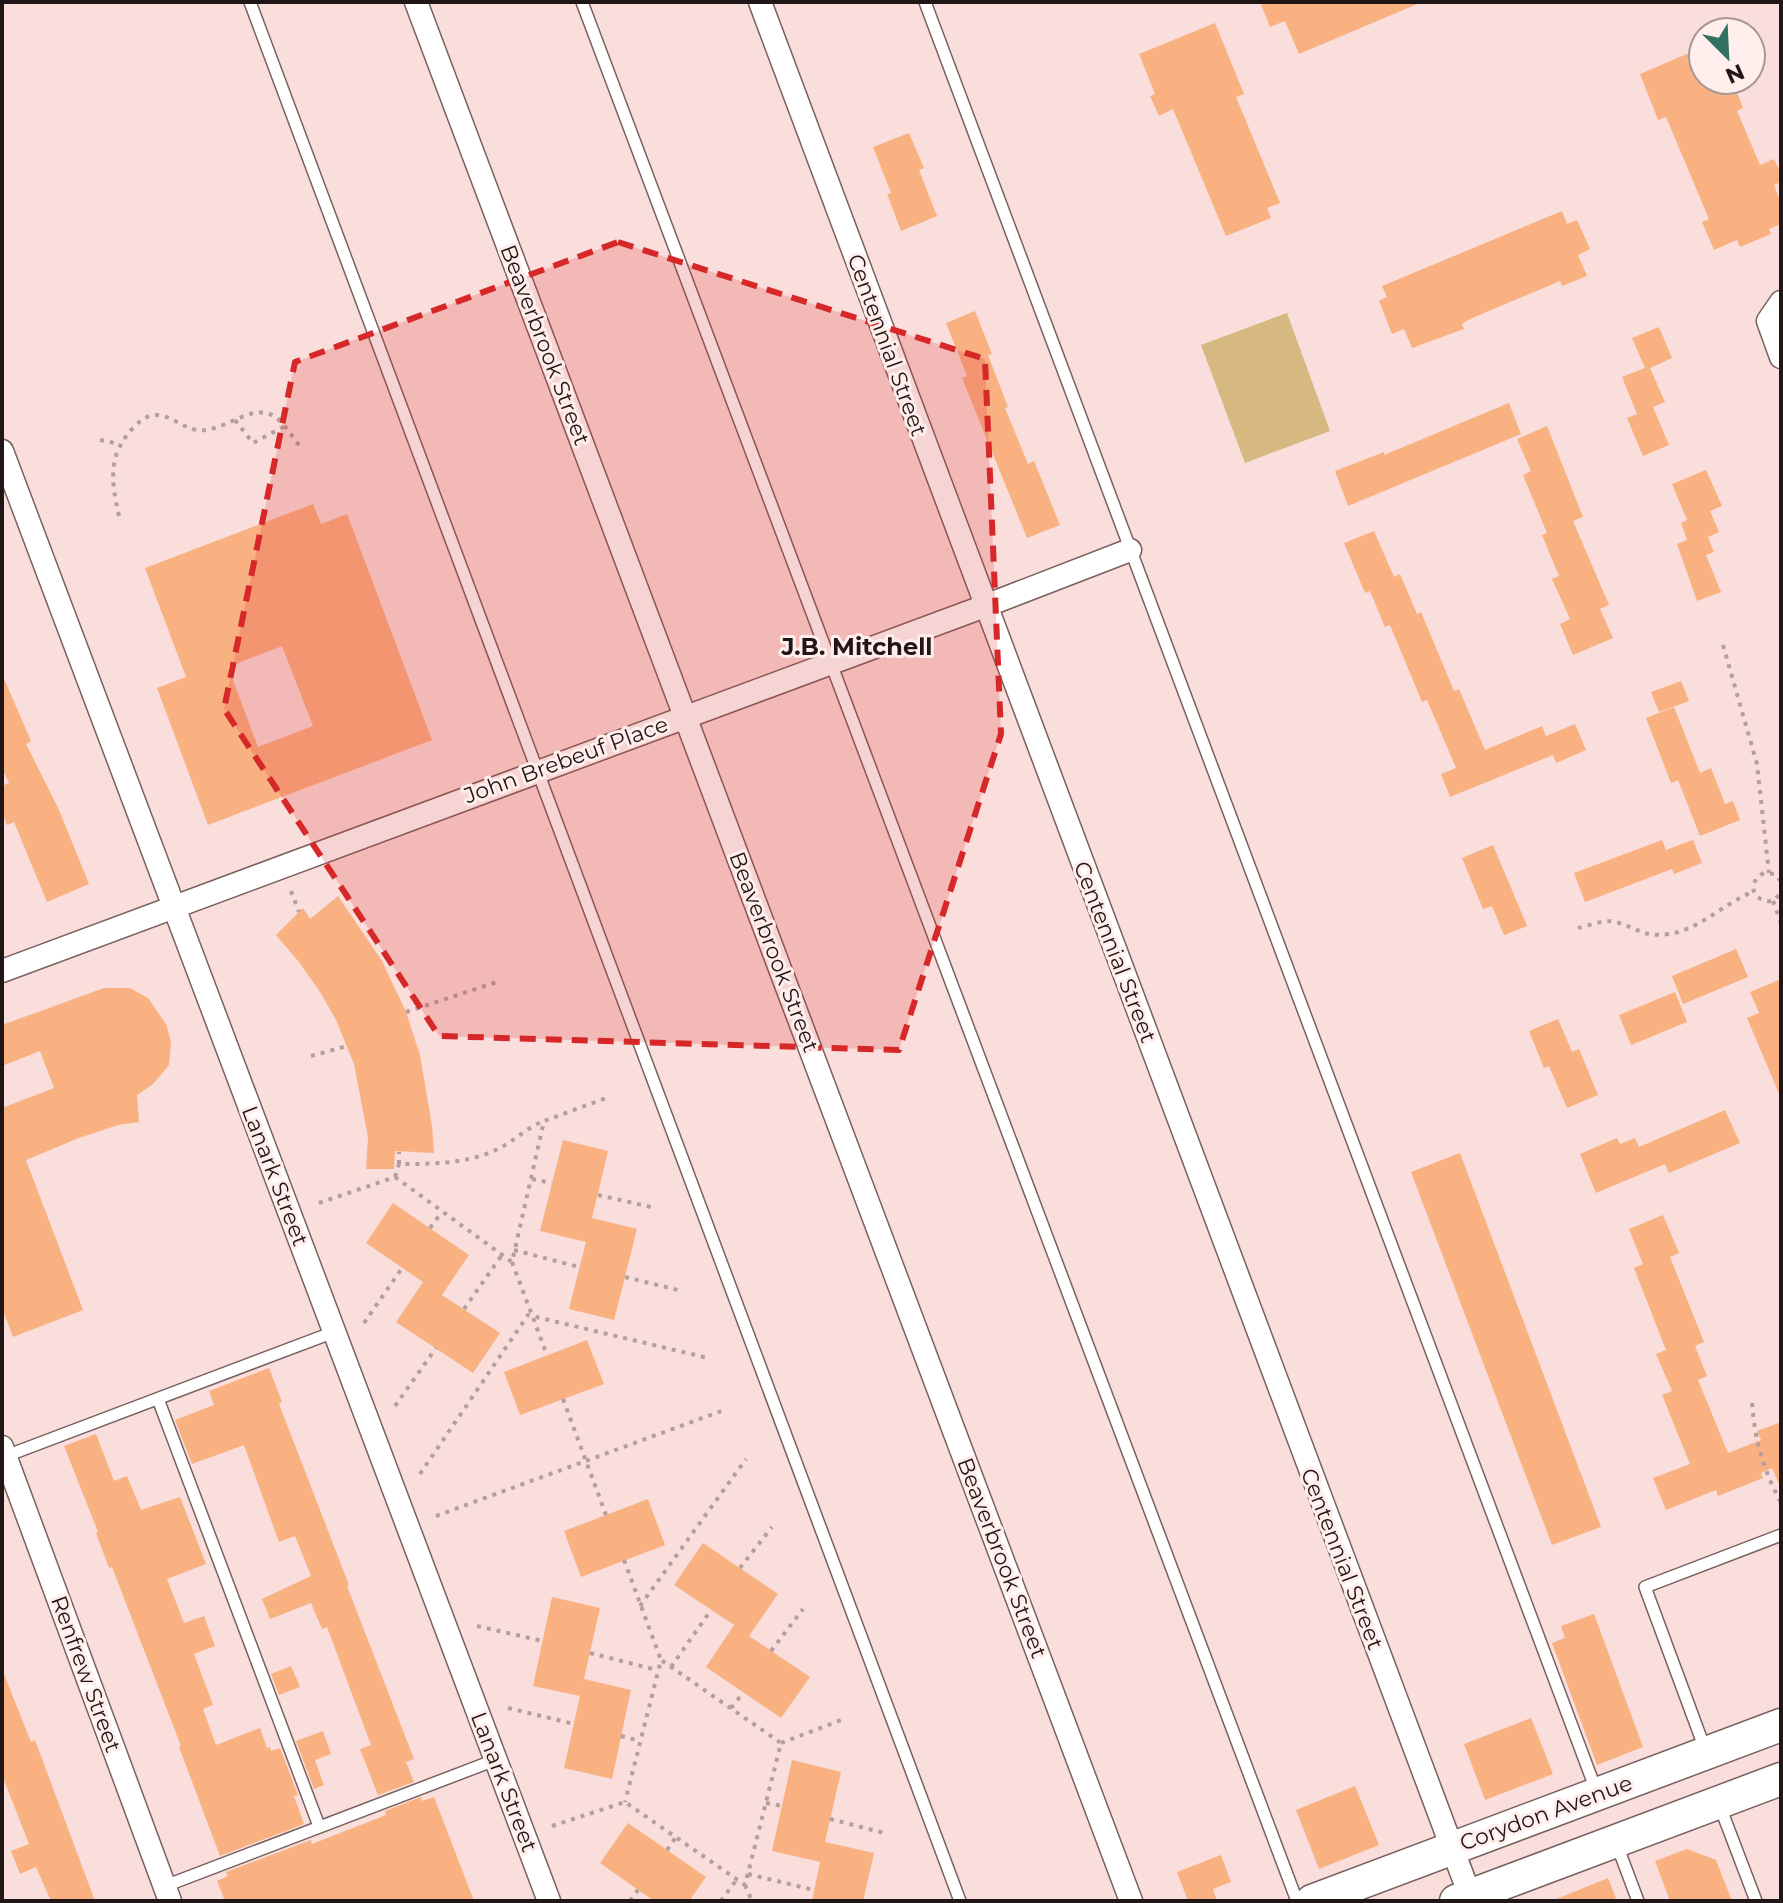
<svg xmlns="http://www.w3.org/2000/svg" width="1783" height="1903" viewBox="0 0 1783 1903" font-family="Montserrat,sans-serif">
  <rect width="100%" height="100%" fill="#f9dedb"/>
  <path fill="#d6b981" d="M1287,313L1330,431L1245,463L1201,345Z"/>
  <g fill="#f9b182" fill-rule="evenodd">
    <path d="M1260,2H1422L1299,54L1285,21L1270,27Z"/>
    <path d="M1215,23L1244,94L1236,97L1280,203L1267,208L1271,218L1226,236L1173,109L1159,116L1150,96L1155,94L1139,54Z"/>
    <path d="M1703,47V80H1732L1743,108L1737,111L1760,165L1774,159L1781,174V182L1774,185L1781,203V224L1769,229L1771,234L1740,247L1737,240L1714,250L1702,222L1709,219L1666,117L1658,120L1640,74Z"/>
    <path d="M909,133L924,168L919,170L937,216L901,231L887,194L891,193L873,147Z"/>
    <path d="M1562,211L1567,224L1577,220L1590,249L1578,255L1587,276L1562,286L1560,281L1496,308L1468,320L1462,324L1464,329L1412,348L1404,329L1392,334L1379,301L1387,297L1382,286Z"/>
    <path d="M975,311L992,354L988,355L1008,407L1005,408L1028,464L1034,461L1060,525L1027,538L962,378L967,376L946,323Z"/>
    <path d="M1659,327L1672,358L1650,368L1665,402L1653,407L1669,445L1643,456L1627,418L1637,414L1622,377L1645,368L1632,338Z"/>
    <path d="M1509,403L1521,434L1348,506L1335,471L1384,452V455Z"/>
    <path d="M1547,426L1583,517L1573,521L1609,605L1600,609L1613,638L1573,655L1560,624L1570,619L1552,579L1559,576L1542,535L1547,533L1523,475L1531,471L1517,439Z"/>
    <path d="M1706,470L1722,506L1710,511L1719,532L1708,537L1714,552L1706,555L1721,592L1697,601L1677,544L1687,540L1681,523L1687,520L1672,484Z"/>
    <path d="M313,504L321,524L347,514L432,740L208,825L157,688L186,677L145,568ZM282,646L313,726L258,747L228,667Z"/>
    <path d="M1374,531L1394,577L1400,574L1417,614L1421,612L1454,691L1459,689L1485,750L1542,726L1546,736L1575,724L1586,750L1556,763L1553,755L1450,797L1441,774L1456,768L1427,700L1422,702L1390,625L1385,627L1370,591L1365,593L1344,543Z"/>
    <path d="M2,674L31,741L26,744L59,810L89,884L47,902L14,822L7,825L2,813V786L9,783L2,768Z"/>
    <path d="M1681,681L1689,701L1659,712L1651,692Z"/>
    <path d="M1674,707L1700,773L1711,768L1725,804L1733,801L1740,820L1700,836L1678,780L1671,783L1646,718Z"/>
    <path d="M1662,840L1666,850L1693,840L1702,863L1674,874L1672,869L1585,902L1574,873Z"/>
    <path d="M1493,845L1527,926L1504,935L1492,906L1483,909L1462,858Z"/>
    <path d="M338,896L382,961L406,1012L420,1055L432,1126L434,1153L395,1151L394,1169H366L368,1137L354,1064L336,1020L320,992L299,962L276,935L303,908L310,919Z"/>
    <path d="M1736,949L1748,977L1683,1004L1672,976Z"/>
    <path d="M1781,979V1098L1747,1018L1759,1013L1750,992Z"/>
    <path d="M104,988H130L148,998L166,1024L171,1042L169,1065L153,1084L137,1095L139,1122L118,1125L79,1138L26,1160L83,1310L13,1337L2,1308V1108L54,1088L40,1051L2,1066V1025Z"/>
    <path d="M1675,992L1687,1022L1631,1045L1619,1015Z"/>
    <path d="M1558,1019L1572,1052L1579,1049L1598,1095L1567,1108L1549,1066L1544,1068L1529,1031Z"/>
    <path d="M1725,1110L1740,1143L1669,1173L1665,1164L1596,1193L1580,1154L1617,1138L1620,1144L1635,1138L1639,1147Z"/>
    <path d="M563,1140L608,1151L592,1218L637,1229L614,1320L569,1309L586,1242L540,1231Z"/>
    <path d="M1460,1153L1601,1527L1552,1545L1411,1172Z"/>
    <path d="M393,1203L469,1255L442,1295L500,1333L473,1373L396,1322L423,1282L366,1243Z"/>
    <path d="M1663,1215L1679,1253L1670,1257L1704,1342L1695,1346L1707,1376L1698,1380L1728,1453L1761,1440L1757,1431L1781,1422V1488L1772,1468L1761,1473L1763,1478L1718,1496L1716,1490L1666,1510L1653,1478L1690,1464L1662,1395L1672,1391L1656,1354L1666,1350L1634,1268L1643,1264L1629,1229Z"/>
    <path d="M587,1340L604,1384L520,1415L504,1372Z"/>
    <path d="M269,1368L282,1402L279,1404L349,1585L347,1586L414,1759L406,1762L414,1782L378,1795L360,1749L371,1745L327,1627L322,1629L311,1603L270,1619L262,1599L311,1576L295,1536L279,1542L244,1445L192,1464L175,1420L214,1405L209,1391Z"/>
    <path d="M96,1434L114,1481L127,1476L141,1510L180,1497L206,1564L167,1579L184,1623L204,1616L215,1646L194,1654L213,1705L203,1709L216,1745L260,1728L267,1748L270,1747L271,1751L280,1748L298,1795L294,1796L304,1824L220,1856L179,1747L181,1746L112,1567L109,1568L96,1533L98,1532L64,1446Z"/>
    <path d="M648,1499L665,1545L581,1577L564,1531Z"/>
    <path d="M703,1543L778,1594L749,1636L810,1677L781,1718L706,1667L734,1625L674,1585Z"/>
    <path d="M552,1597L600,1608L581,1692L584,1679L631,1690L612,1779L564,1768L580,1696L533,1686Z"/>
    <path d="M1594,1614L1643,1747L1597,1765L1552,1643L1565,1638L1561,1626Z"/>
    <path d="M291,1666L300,1687L279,1695L271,1674Z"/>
    <path d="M2,1669L31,1742L35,1740L95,1901H51L36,1867L20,1874L11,1851L29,1844L2,1775Z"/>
    <path d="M1531,1718L1553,1774L1485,1800L1464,1744Z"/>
    <path d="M323,1731L331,1754L315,1760L324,1785L314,1789L296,1741Z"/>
    <path d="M792,1760L841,1772L825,1842L874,1853L863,1901H812L820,1862L772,1851Z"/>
    <path d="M1355,1786L1379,1845L1319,1869L1296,1810Z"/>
    <path d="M421,1797L422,1801L434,1797L474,1901H225L217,1881L228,1876L226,1872L311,1840L312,1844L386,1815L385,1811Z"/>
    <path d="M628,1823L706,1877L689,1901H654L600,1863Z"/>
    <path d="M1687,1849L1716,1860L1732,1901H1670L1655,1861Z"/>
    <path d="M1221,1855L1231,1882L1213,1889L1217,1901H1188L1177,1872Z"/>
    <path d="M1608,1878L1617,1901H1554V1900Z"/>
  </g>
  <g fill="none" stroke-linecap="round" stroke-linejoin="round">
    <g stroke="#78615e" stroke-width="14">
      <g id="service">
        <path d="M250,2L960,1901"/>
        <path d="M582,2L1297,1901"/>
        <path d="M925,2L1596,1790"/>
        <path d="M158,1399L319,1826"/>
        <path d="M6,1456L334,1332"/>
        <path d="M1705,1749L1645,1587L1781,1535"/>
        <path d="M1719,1804L1756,1901"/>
        <path d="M1617,1845L1638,1901"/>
        <path d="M165,1886L495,1760"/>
      </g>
    </g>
    <g stroke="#78615e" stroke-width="25">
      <g id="minor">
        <path d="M416,2L1131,1901"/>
        <path d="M760,2L1472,1901"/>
        <path d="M1781,302L1768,321L1781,357"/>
        <path d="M2,451L549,1901"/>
        <path d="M2,971L985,606L1130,550"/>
        <path d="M2,1447L170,1901"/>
      </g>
    </g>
    <g stroke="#78615e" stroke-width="35">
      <g id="secondary">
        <path d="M1312,1901L1781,1725"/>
        <path d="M1456,1901L1781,1779"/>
      </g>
    </g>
    <g stroke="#b59f9d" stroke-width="4" stroke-dasharray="4 6" stroke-linecap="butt">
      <path d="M235,420L253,443L285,426"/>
      <path d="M100,440L119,444"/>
      <path d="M119,516C111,480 107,453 136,425C142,419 148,415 157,415C172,416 183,428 197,430C227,434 256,394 282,423C289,431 295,440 301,448"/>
      <path d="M1723,645L1757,764L1769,873"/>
      <path d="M1781,881L1774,874L1764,873C1746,882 1752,903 1773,901L1781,893"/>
      <path d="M291,891L299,912"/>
      <path d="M1773,901L1781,923"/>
      <path d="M1578,928C1588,926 1605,919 1615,922C1637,927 1642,938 1669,934C1701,929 1724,903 1753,892"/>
      <path d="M406,1012L500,981"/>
      <path d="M311,1056L347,1046"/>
      <path d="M399,1164V1152"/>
      <path d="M395,1177L512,1262L544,1121L609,1097"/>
      <path d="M395,1177L399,1164C434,1164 468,1164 500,1148C515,1140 528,1127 544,1121"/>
      <path d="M532,1179L552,1183"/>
      <path d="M598,1195L651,1207"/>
      <path d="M319,1203L395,1177"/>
      <path d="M430,1228L442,1212"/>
      <path d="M514,1250L579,1267"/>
      <path d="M512,1262L547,1355"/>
      <path d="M625,1277L682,1291"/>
      <path d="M464,1309L502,1255"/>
      <path d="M364,1323L402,1268"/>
      <path d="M563,1399L606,1515"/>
      <path d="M1752,1403C1755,1441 1763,1469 1781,1503"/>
      <path d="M395,1406L436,1348"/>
      <path d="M420,1474L528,1315L708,1358"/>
      <path d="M436,1516L727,1409"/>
      <path d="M624,1560L661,1660"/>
      <path d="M740,1568L772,1527"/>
      <path d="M640,1606L746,1459"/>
      <path d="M477,1626L543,1641"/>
      <path d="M771,1651L803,1609"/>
      <path d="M590,1653L657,1670"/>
      <path d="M671,1667L711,1610"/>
      <path d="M508,1708L574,1724"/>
      <path d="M731,1708L743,1693"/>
      <path d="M621,1736L640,1741"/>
      <path d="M781,1743L844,1719"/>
      <path d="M766,1803L782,1806"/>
      <path d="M830,1819L888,1834"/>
      <path d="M552,1826L625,1802L745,1885L781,1743L661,1660L625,1802"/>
      <path d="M667,1850L676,1837"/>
      <path d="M748,1874L814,1890"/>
      <path d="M745,1885L752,1901"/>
      <path d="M630,1901L638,1890"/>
      <path d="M721,1901L737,1879"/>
    </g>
    <use href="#service" stroke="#fff" stroke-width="11"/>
    <use href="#minor" stroke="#fff" stroke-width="22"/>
    <use href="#secondary" stroke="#fff" stroke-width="32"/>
  </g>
  <path fill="#d62828" fill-opacity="0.2" stroke="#d62828" stroke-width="6" stroke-dasharray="16 10" stroke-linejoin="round" d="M618,242L985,359L1001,734L899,1050L439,1036L224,709L295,362Z"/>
  <g text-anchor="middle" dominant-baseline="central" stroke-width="6" stroke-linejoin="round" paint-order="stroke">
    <g font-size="22" fill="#201615" stroke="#ffeeec">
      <text transform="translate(545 345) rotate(69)">Beaverbrook Street</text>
      <text transform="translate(887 345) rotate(70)">Centennial Street</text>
      <text transform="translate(566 760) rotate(-20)">John Brebeuf Place</text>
      <text transform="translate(774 952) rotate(69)">Beaverbrook Street</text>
      <text transform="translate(1115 952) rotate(69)">Centennial Street</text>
      <text transform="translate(275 1176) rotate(69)">Lanark Street</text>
      <text transform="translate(1002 1558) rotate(69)">Beaverbrook Street</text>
      <text transform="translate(1342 1559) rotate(69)">Centennial Street</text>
      <text transform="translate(86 1674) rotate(70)">Renfrew Street</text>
      <text transform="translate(504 1782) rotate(69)">Lanark Street</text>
      <text transform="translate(1546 1813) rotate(-20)">Corydon Avenue</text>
    </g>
    <g font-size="24" font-weight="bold" fill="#201615" stroke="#ffeeec">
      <text x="857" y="646">J.B. Mitchell</text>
    </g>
  </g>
  <rect width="1783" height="1903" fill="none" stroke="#201615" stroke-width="8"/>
  <g transform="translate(1727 56) rotate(156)"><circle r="38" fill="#ffeeec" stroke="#a69896" stroke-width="2"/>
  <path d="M0-6L14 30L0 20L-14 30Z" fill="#31715f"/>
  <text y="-12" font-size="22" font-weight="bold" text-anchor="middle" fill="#201615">N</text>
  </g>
</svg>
